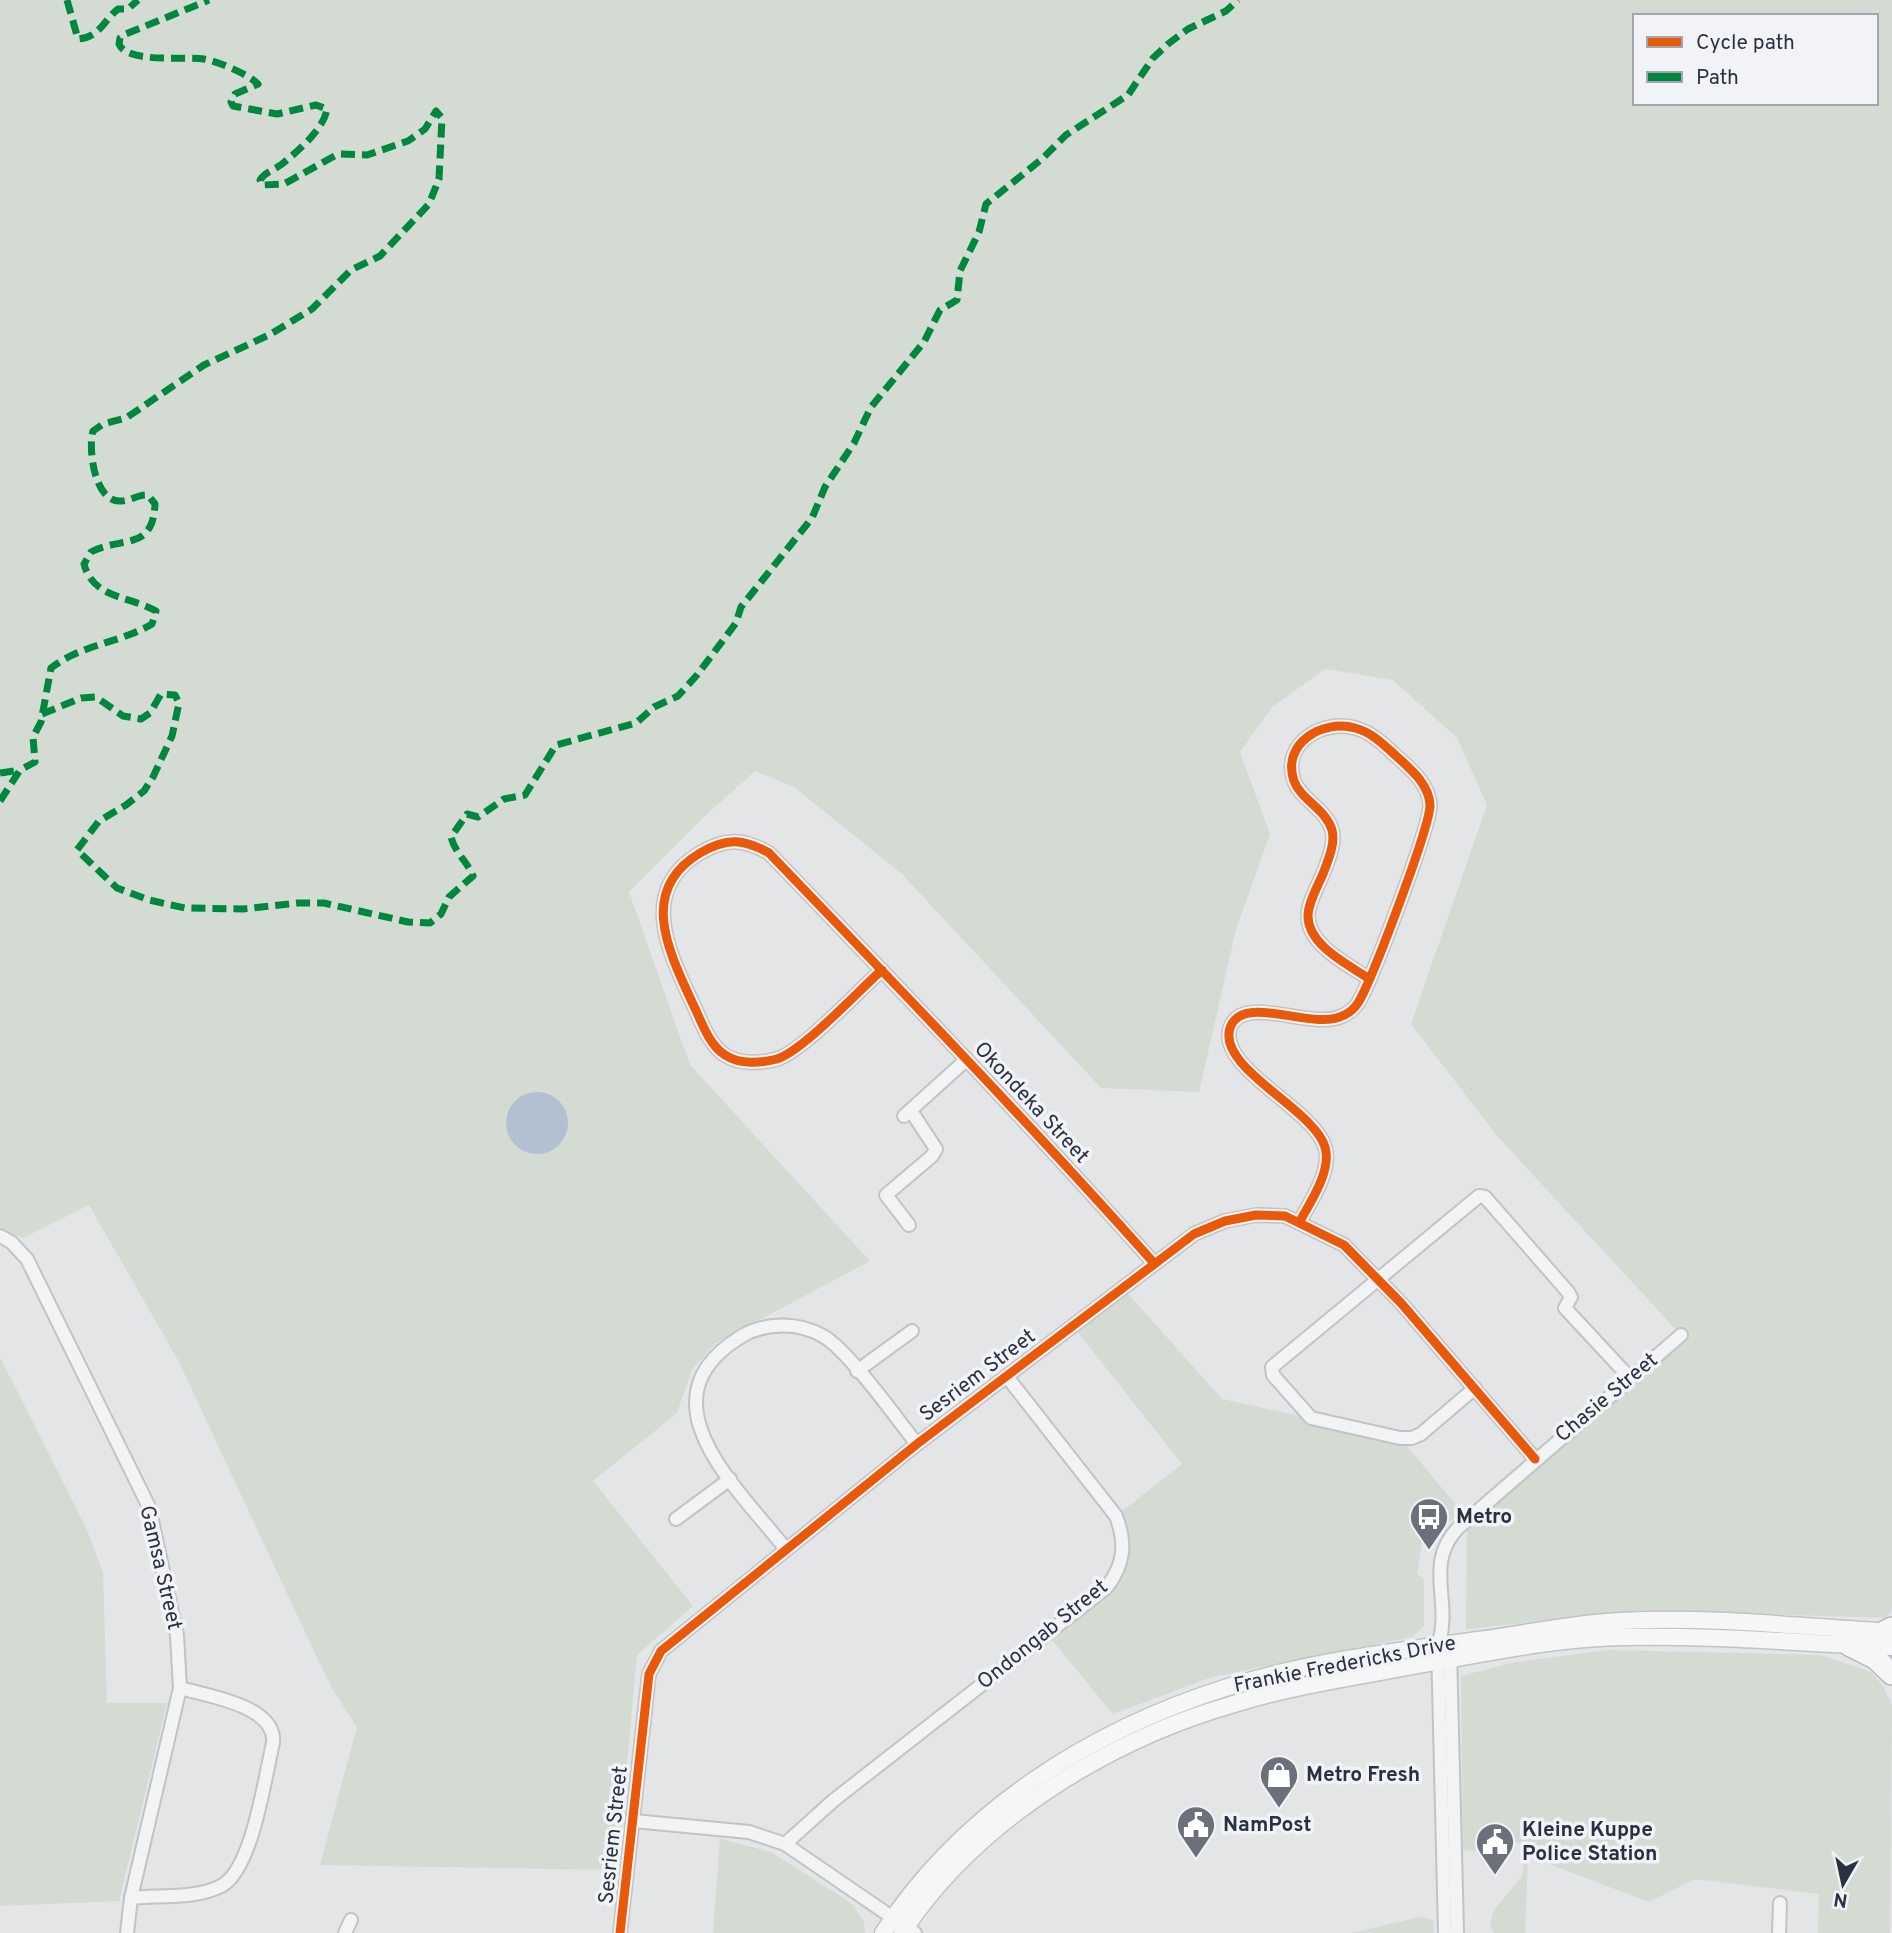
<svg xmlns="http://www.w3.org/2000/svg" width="1892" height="1933" viewBox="0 0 1892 1933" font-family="Overpass,sans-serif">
  <rect width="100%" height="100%" fill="#e3e5e7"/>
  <g fill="#d3dbd3" fill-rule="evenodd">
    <path d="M0,0H1892V1609L1886,1618L1645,1610L1466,1629L1467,1519L1681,1335L1498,1137L1411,1024L1487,805L1457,738L1393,680L1325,669L1272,707L1240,752L1270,834L1236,929L1199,1092L1101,1088L902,874L794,787L755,771L707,814L629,892L690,1065L870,1261L716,1343L692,1369L677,1413L593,1481L693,1606L637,1655L617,1870L320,1865L357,1727L333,1690L312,1647L178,1360L89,1205L23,1238L0,1227ZM1635,16H1876V103H1635Z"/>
    <path d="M1122,1287L1222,1399L1400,1438L1463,1513L1435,1530H1424L1417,1573L1424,1580V1626L1412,1637L1212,1677L1113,1714L1047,1634L1118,1573L1116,1516L1182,1464L1073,1326Z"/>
    <path d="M0,1357L87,1530L103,1573L107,1703H167L119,1901L0,1906Z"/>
    <path d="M1608,1650L1820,1655L1871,1672L1883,1686L1892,1706L1890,1933H1818L1819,1894L1695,1879L1649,1902L1528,1856L1525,1933H1494L1490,1923L1494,1910L1522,1876L1526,1847L1509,1838L1497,1852L1463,1850L1461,1676L1516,1662Z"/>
    <path d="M720,1839L771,1852L852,1904L864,1922L865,1933H713Z"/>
    <path d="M1420,1917L1433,1920L1434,1933H1351Z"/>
  </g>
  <circle fill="#b3c0d1" cx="537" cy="1123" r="31"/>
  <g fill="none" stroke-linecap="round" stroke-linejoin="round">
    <g stroke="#c1c3c5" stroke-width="16">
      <g id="street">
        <path d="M882,970C859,990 803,1051 777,1059C762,1063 740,1065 725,1055C708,1044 701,1020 692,1002C668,950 638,890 700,853C727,837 744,839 769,853C899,988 1029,1123 1153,1262"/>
        <path d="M904,1116L966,1060"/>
        <path d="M1300,1221C1311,1201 1332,1170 1325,1147C1314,1109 1217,1068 1230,1028C1242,992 1312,1031 1342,1016C1348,1014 1355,1008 1358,1003C1372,980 1430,827 1430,805C1429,783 1409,768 1394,754C1383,744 1371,732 1355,728C1323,719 1281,743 1294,781C1301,800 1326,809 1332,830C1335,842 1330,855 1326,866C1321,881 1308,901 1308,916C1308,945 1347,964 1368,978"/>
        <path d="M909,1225L886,1195L932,1156L936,1149L911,1111"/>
        <path d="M0,1236L11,1242L27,1259L149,1507L177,1635L180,1688L131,1898L127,1933"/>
        <path d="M857,1371L912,1331"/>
        <path d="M1475,1388L1421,1434L1412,1438H1400L1311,1418L1273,1375L1272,1367L1479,1196L1485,1197L1568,1292L1571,1297L1565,1308L1630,1378"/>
        <path d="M676,1519L730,1479"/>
        <path d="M785,1548C736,1486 638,1399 742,1336C766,1322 799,1322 823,1336C849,1351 896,1418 917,1444"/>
        <path d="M1450,1650L1457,1933"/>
        <path d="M634,1821L749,1832L785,1844L915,1933"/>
        <path d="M785,1844L834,1800L1107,1587C1125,1563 1126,1543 1116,1516L1008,1378"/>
        <path d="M131,1898C158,1895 197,1899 221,1886C252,1871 265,1777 273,1743C277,1706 208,1696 180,1688"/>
        <path d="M345,1933L351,1920"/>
        <path d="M620,1933L649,1674L661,1651L917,1444L1194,1234L1225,1221L1256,1215L1285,1216L1344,1245L1401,1303L1535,1459"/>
        <path d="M1445,1933L1438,1645C1453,1602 1423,1565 1458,1528L1681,1335"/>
        <path d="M1779,1933L1780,1903"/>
      </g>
    </g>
    <g stroke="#c1c3c5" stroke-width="19">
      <g id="secondary">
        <path d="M883,1933C962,1811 1091,1730 1228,1687C1307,1662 1395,1651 1478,1640C1525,1634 1573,1623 1621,1621C1711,1616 1802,1627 1892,1632"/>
        <path d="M902,1933C975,1821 1108,1740 1234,1704C1296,1685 1360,1676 1424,1664C1488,1653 1557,1638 1622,1637C1712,1635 1802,1643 1892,1647"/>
      </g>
    </g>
    <g stroke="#b5b8bc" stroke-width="24">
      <g id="highway">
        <path d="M1884,1632L1892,1628"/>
        <path d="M1849,1645L1875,1658L1892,1674"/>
      </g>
    </g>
    <use href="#street" stroke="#f2f3f4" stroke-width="12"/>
    <use href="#secondary" stroke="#f6f6f6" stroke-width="16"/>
    <use href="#highway" stroke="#f6f6f6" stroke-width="21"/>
    <g stroke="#00873e" stroke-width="7" stroke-dasharray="14 7" stroke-linecap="butt">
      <path d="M67,0L78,39C100,37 103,21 118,9H128L138,0"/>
      <path d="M42,714L81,698L96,697L123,716L141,719L150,713L161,694L175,695L179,703L172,736L153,777L144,791L126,805L99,821L77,850L117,888L149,900L185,908L243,909L298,903H324L408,922L430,923L441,914L449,897L473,876C467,861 455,853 451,837L467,814L478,817L504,799L525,795L556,745L636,723L654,707L678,696L697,675L736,623L741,607L812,518L825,487L854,443L871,407L924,342L940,310L957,300L960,271L979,232L986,204L1042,159L1066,135L1128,95L1153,58L1168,44L1188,29L1226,11L1238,0"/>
      <path d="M0,773L20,770"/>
      <path d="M0,801L20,770L35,762L33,737L41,722L51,668C82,644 120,643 152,624L156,611C130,596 93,599 84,564L91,552C121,536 153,552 155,504L148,495C138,494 131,501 121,501C94,503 88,448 93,431L103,424L126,418L204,365L269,335L312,309L351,270L380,256L429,204L439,179L442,118L436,111L425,129L408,141L367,155L338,154L284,184L262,185L260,180C265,172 274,170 282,164C298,151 324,129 327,109L316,105L277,114L233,106L231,102L235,94L258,84C250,75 217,61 204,59C185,56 127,64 119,44L120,38L126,34L209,0"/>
    </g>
    <g stroke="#f1f3f6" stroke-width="13">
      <g id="cycleway">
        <path d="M882,970C859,990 803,1051 777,1059C762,1063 740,1065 725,1055C708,1044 701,1020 692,1002C668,950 638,890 700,853C727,837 744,839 769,853C899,988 1029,1123 1153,1262"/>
        <path d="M1300,1221C1311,1201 1332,1170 1325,1147C1314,1109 1217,1068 1230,1028C1242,992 1312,1031 1342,1016C1348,1014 1355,1008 1358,1003C1372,980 1430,827 1430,805C1429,783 1409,768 1394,754C1383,744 1371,732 1355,728C1323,719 1281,743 1294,781C1301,800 1326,809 1332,830C1335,842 1330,855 1326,866C1321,881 1308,901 1308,916C1308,945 1347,964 1368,978"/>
        <path d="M620,1933L649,1674L661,1651L917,1444L1194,1234L1225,1221L1256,1215L1285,1216L1344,1245L1401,1303L1535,1459"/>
      </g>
    </g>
    <use href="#cycleway" stroke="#e8590c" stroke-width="9"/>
  </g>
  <defs>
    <g id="bus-pin" transform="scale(2.0125)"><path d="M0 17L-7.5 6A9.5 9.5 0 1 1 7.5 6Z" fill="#6b707a" stroke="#f1f3f6"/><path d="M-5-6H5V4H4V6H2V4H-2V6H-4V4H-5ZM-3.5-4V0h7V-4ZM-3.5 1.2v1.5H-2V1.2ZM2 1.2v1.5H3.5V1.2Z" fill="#fff"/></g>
    <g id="shop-pin" transform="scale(2.0125)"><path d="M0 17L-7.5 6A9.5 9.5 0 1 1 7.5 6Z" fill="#6b707a" stroke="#f1f3f6"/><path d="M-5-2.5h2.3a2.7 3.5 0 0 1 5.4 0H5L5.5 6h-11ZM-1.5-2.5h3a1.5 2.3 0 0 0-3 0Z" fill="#fff"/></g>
    <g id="civic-pin" transform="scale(2.0125)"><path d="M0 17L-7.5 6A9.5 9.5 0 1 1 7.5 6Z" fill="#6b707a" stroke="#f1f3f6"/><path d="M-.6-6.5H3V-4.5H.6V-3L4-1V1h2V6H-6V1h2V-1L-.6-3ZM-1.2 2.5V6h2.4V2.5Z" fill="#fff"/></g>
  </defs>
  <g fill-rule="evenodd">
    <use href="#bus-pin" x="1429" y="1517"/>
    <use href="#shop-pin" x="1279" y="1775"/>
    <use href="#civic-pin" x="1196" y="1825"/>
    <use href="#civic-pin" x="1495" y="1842"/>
  </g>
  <g text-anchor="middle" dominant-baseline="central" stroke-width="7" stroke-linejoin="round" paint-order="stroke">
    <g font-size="21" fill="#2a3140" stroke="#f1f3f6">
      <text transform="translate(1031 1103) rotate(47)">Okondeka Street</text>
      <text transform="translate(978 1376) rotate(-37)">Sesriem Street</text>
      <text transform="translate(1607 1398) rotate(-40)">Chasie Street</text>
      <text transform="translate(160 1568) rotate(77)">Gamsa Street</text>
      <text transform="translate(1043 1635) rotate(-39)">Ondongab Street</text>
      <text transform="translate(1345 1665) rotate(-11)">Frankie Fredericks Drive</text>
      <text transform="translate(614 1835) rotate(-84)">Sesriem Street</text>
    </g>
    <g font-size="21" font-weight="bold" fill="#2a3140" stroke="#f1f3f6" text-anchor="start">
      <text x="1456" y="1517">Metro</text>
      <text x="1306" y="1775">Metro Fresh</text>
      <text x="1223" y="1825">NamPost</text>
      <text x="1522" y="1830">Kleine Kuppe<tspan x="1522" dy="24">Police Station</tspan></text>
    </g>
  </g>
  <rect x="1633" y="14" width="245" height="91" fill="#f1f3f6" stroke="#a1a5ad" stroke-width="2"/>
  <rect x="1647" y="37" width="35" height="10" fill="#e8590c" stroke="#a1a5ad" stroke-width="2"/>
  <text x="1696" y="49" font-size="21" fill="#2a3140">Cycle path</text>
  <rect x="1647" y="72" width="35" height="10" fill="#00873e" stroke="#a1a5ad" stroke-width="2"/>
  <text x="1696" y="84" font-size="21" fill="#2a3140">Path</text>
  <g transform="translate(1843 1884) rotate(189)" stroke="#f1f3f6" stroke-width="5" paint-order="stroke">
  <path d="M0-5L12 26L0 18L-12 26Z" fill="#2a3140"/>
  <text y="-10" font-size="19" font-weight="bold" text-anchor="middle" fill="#2a3140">N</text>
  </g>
</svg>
